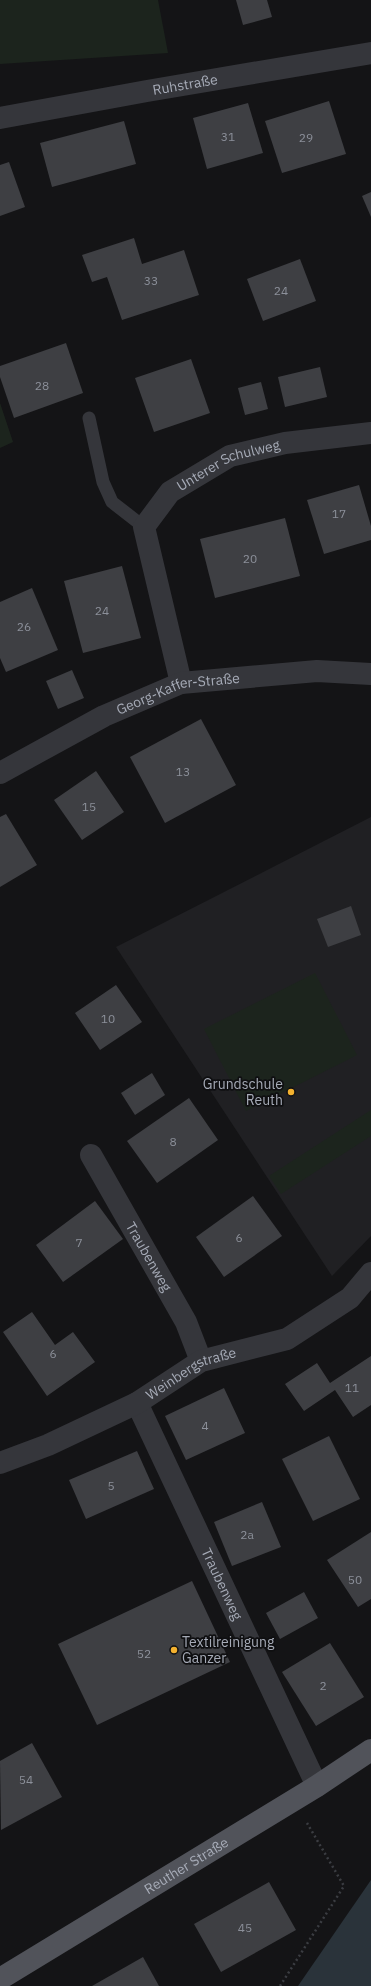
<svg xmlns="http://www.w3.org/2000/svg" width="371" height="1986" viewBox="0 0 371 1986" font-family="'IBM Plex Sans',sans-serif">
  <rect width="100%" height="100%" fill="#141416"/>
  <path fill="#202023" d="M371,817V1236L332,1276L116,947Z"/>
  <g fill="#1c241d">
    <path d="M0,0H158L168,53L0,64Z"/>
    <path d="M0,403L13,442L0,448Z"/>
    <path d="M315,973L357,1055L246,1111L204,1029Z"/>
    <path d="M371,1110V1136L281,1194L269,1176Z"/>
  </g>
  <path fill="#2a333a" d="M371,1880V1986H298Z"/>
  <g fill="#3e3f43">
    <path d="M236,0H267L272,17L243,25Z"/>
    <path d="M329,101L346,154L282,173L265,121Z"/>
    <path d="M248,103L263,153L207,169L193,118Z"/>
    <path d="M124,121L136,164L52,187L40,143Z"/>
    <path d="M9,162L25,207L0,216V165Z"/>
    <path d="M371,192V217L362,196Z"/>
    <path d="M134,238L142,264L184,250L199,295L122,320L107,277L92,282L82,255Z"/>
    <path d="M300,259L316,301L263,321L247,279Z"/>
    <path d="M66,343L83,393L14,418L0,377V366Z"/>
    <path d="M191,359L210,413L154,432L135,378Z"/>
    <path d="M320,367L327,397L285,407L278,377Z"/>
    <path d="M261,382L268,409L245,415L238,388Z"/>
    <path d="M359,485L371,526V540L324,554L307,500Z"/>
    <path d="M285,518L300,576L215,598L200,539Z"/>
    <path d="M122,566L141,638L83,653L64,581Z"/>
    <path d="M32,588L58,650L6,672L0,658V602Z"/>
    <path d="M72,670L84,698L58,709L46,681Z"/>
    <path d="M201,719L236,785L165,823L130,757Z"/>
    <path d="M96,771L124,812L82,840L54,800Z"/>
    <path d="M6,814L37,865L0,887V817Z"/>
    <path d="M351,906L361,935L328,947L317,919Z"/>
    <path d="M116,985L142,1022L100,1050L75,1013Z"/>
    <path d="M152,1073L165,1095L135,1115L121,1093Z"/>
    <path d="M189,1098L218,1140L157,1183L127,1141Z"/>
    <path d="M253,1196L282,1236L224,1277L196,1237Z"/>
    <path d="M95,1201L123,1239L63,1282L36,1245Z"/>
    <path d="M32,1312L55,1345L73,1332L95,1362L47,1396L3,1332Z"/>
    <path d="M371,1356V1405L353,1417L335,1390L304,1411L285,1384L317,1363L330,1383Z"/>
    <path d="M224,1388L245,1433L186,1460L165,1416Z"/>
    <path d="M329,1436L360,1499L313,1521L282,1459Z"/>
    <path d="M137,1451L154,1489L86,1519L69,1480Z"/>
    <path d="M262,1502L281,1547L232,1566L214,1522Z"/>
    <path d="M371,1532V1599L358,1607L327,1560Z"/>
    <path d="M192,1581L230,1662L97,1725L58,1644Z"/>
    <path d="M304,1592L318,1618L280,1639L266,1613Z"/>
    <path d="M330,1643L364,1697L316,1726L282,1672Z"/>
    <path d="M32,1743L62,1797L1,1830L0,1761Z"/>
    <path d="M269,1882L296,1930L221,1972L194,1924Z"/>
    <path d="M143,1957L159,1986H92Z"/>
  </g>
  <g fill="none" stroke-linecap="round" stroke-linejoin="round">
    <path stroke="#3b3d42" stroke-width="2.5" stroke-dasharray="2 3" stroke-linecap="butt" d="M280,1986L344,1886L307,1823"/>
    <path stroke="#35363b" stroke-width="13" d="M89,418L103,482L112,502L144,527"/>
    <g stroke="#35363b" stroke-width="22">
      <path id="s1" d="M0,118L147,91L371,53"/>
      <path id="s2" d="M181,683L144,527L170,492L230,456L285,443L371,433"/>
      <path id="s3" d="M0,773L104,716L181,683L317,671L371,674"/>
      <path id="s4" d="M91,1155L186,1322L201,1361"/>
      <path id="s5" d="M137,1403L317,1786"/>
      <path id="s6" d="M0,1463L48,1445L137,1403L201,1361L287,1339L350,1298L371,1273"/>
    </g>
    <path stroke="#51535a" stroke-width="22" id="s7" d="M0,1979L317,1786L371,1750"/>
  </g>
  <g fill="#f3b12f" stroke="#0f0f11" stroke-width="1.5">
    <circle cx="291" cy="1092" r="4"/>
    <circle cx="174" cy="1650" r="4"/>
  </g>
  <g text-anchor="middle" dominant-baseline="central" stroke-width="3.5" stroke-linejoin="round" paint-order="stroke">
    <g font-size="12" fill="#8c909a">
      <text x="228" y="136">31</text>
      <text x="306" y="137">29</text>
      <text x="151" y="280">33</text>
      <text x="281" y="290">24</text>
      <text x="42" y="385">28</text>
      <text x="339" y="513">17</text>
      <text x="250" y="558">20</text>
      <text x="102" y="610">24</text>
      <text x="24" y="626">26</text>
      <text x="183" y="771">13</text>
      <text x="89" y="806">15</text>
      <text x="108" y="1018">10</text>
      <text x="173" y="1141">8</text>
      <text x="239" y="1237">6</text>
      <text x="79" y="1242">7</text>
      <text x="53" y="1353">6</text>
      <text x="352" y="1387">11</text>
      <text x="205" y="1425">4</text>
      <text x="111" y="1485">5</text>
      <text x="247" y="1534">2a</text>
      <text x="355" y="1579">50</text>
      <text x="144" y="1653">52</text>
      <text x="323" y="1685">2</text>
      <text x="26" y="1779">54</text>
      <text x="245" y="1927">45</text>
    </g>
    <g font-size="14" fill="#a6abb7" stroke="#0f0f11">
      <text stroke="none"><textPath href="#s1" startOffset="188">Ruhstraße</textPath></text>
      <text stroke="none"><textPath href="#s2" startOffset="269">Unterer Schulweg</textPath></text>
      <text stroke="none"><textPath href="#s3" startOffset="197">Georg-Kaffer-Straße</textPath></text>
      <text stroke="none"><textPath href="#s4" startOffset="117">Traubenweg</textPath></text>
      <text stroke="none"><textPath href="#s6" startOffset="212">Weinbergstraße</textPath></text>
      <text stroke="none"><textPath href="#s5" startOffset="200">Traubenweg</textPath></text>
      <text stroke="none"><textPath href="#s7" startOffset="218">Reuther Straße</textPath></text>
    </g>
    <g font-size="14" fill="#a6abb7" stroke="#0f0f11" text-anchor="end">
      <text x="283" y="1084">Grundschule<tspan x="283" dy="16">Reuth</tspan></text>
      <text x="182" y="1642" text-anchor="start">Textilreinigung<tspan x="182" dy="16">Ganzer</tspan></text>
    </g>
  </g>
</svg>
